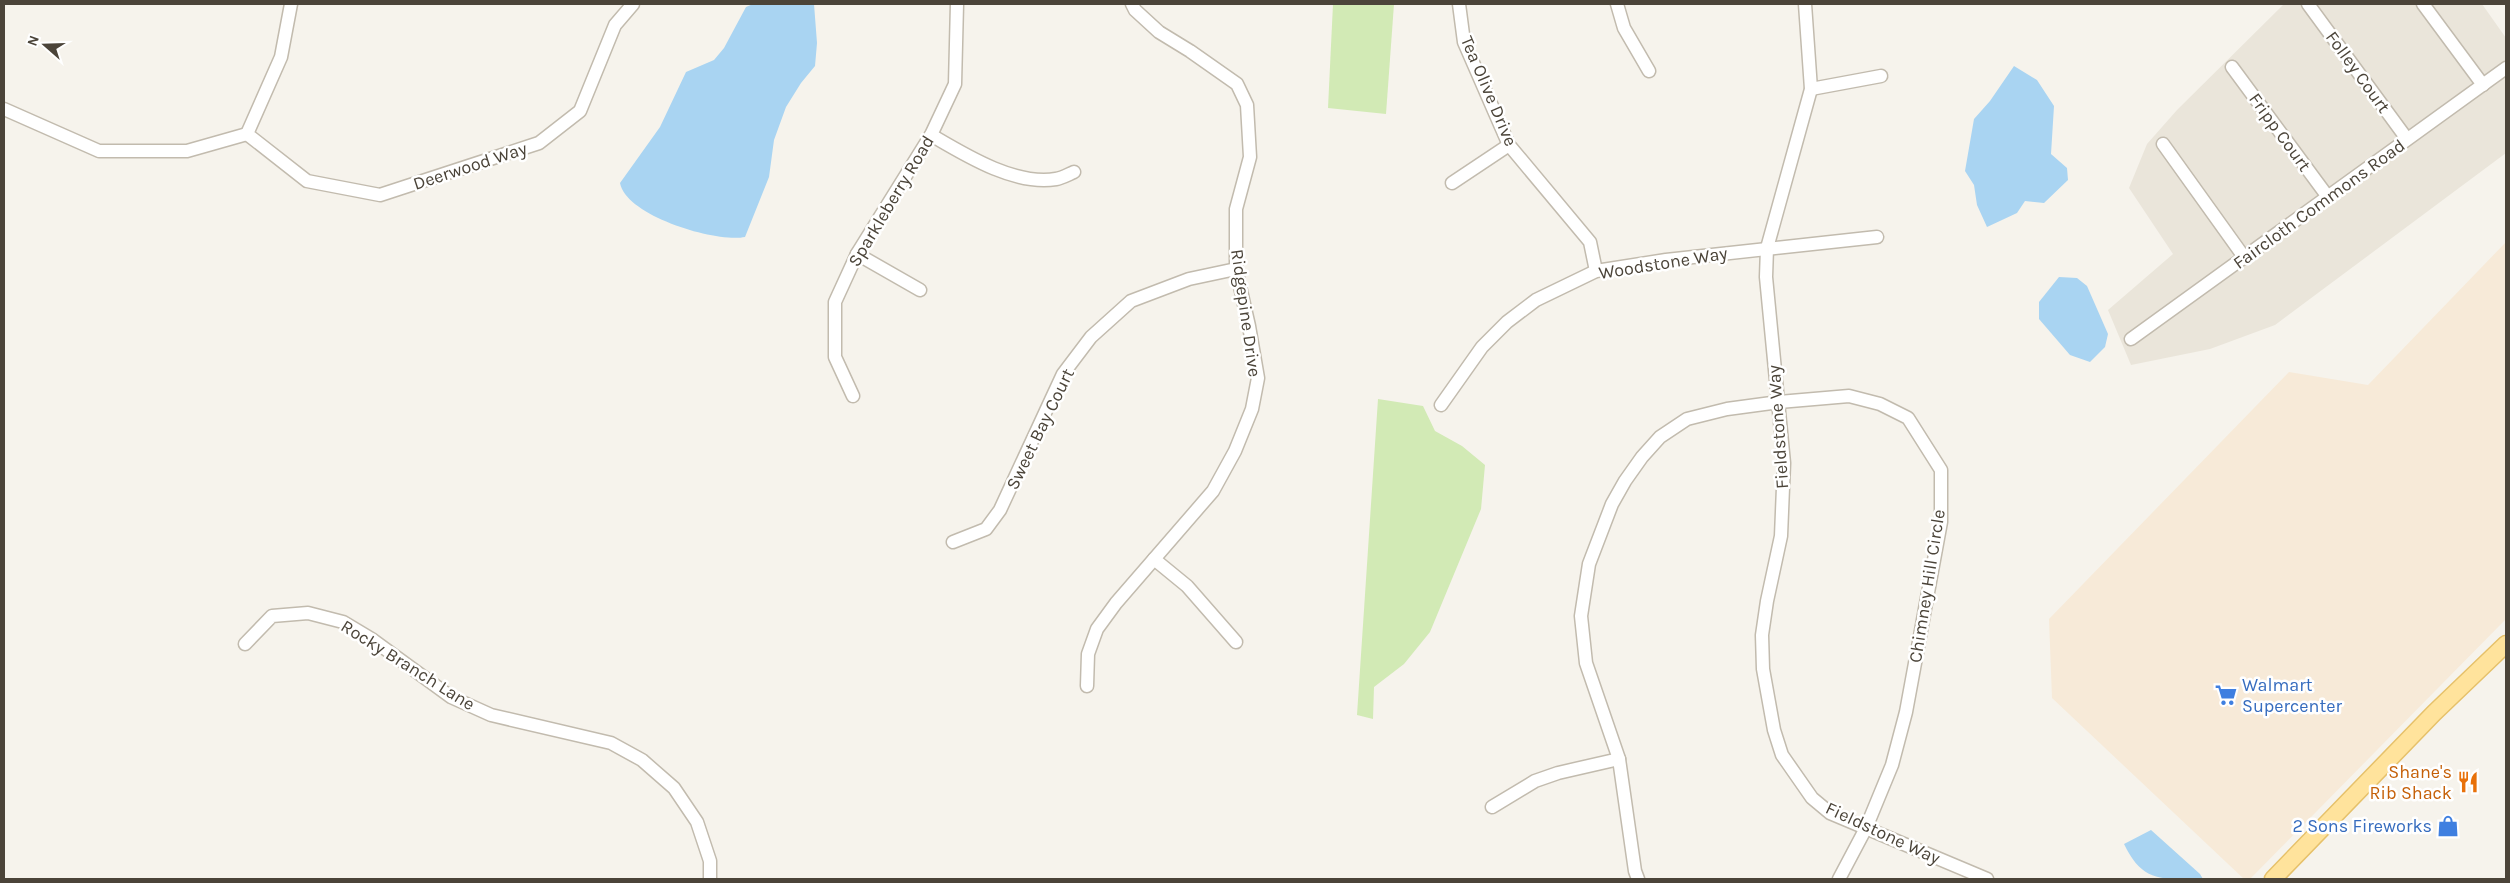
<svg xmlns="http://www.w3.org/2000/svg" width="2510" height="883" viewBox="0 0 2510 883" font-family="Karla,sans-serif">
  <rect width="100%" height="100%" fill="#f6f3ec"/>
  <path fill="#eae5da" d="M2284,4H2482L2506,38V153L2275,325L2210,349L2131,365L2108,310L2173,254L2129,188L2147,144L2177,110Z"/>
  <path fill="#f7ead8" d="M2506,242V619L2250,879H2244L2052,698L2049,619L2289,372L2368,385Z"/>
  <g fill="#d2eab5">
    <path d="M1333,4H1394L1386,114L1328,108Z"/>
    <path d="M1378,399L1423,406L1435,431L1462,446L1485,465L1481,509L1430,632L1404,664L1374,687L1373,719L1357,715Z"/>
  </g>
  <g fill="#a9d4f2">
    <path d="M753,4H814L817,43L815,66L801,83L786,107L774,140L769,177L745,237C716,243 626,216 620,183L660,127L686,72L714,60L724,48L746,7Z"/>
    <path d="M2014,66L2037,80L2054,106L2051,154L2067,168L2068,180L2044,203L2025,201L2017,213L1987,227L1977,205L1974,185L1965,171L1974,119L1990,101Z"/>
    <path d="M2059,277L2077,278L2087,286L2108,334L2105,347L2090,362L2070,355L2039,319V302Z"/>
    <path d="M2151,830L2200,874L2203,879C2161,879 2143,883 2124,844Z"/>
  </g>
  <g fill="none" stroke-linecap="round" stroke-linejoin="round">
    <g stroke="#c2bbae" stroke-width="15">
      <g id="minor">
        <path d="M1459,4L1464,42L1509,145L1590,242L1596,271"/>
        <path d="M1617,4L1624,28L1649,71"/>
        <path d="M1805,4L1811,89L1767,248L1766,277L1784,463L1781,536L1767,601L1762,635L1763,669L1774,730L1782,755L1812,798L1830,813L1987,879"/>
        <path d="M2308,4L2407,139"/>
        <path d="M2423,4L2483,85"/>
        <path d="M2232,67L2328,197"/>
        <path d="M1811,89L1881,76"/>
        <path d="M4,109L99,151H187L247,134"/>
        <path d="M247,134L307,181L380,195L539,143L580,111L615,25L633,4"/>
        <path d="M247,134L281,57L291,4"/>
        <path d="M931,135C965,155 1015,186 1056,179C1062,178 1069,174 1074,172"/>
        <path d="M2163,144L2244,257"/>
        <path d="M1452,183L1509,145"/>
        <path d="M857,254L920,290"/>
        <path d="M2131,339L2506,68"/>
        <path d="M853,396L835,357V302L857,254L931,135L955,84L957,4"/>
        <path d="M1441,405L1482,347L1507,322L1536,300L1596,271L1666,260L1877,237"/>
        <path d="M953,542L986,529L1000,510L1063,374L1091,337L1131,301L1189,279L1236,269"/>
        <path d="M1154,559L1187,586L1236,642"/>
        <path d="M245,644L272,616L308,613L343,622L373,640L451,697L491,715L611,743L642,760L674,788L697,822L710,861V879"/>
        <path d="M1087,686L1088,654L1097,629L1116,603L1213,491L1235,451L1252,409L1258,378L1249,326L1236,269V209L1250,157L1247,105L1237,84L1190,51L1159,32L1135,10L1132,4"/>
        <path d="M1492,807L1535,781L1558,773L1619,759"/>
        <path d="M1638,879L1635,871L1619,759L1586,663L1581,616L1589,564L1612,504L1625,481L1642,457L1660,437L1687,419L1727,409L1779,402L1849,396L1880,404L1908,418L1941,470V522L1906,712L1892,765L1866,828L1839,879"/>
      </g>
    </g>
    <g stroke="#e6c16a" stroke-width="19">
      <path id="major" d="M2273,879L2434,713L2506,644"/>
    </g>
    <use href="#minor" stroke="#fff" stroke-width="12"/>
    <use href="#major" stroke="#ffe39c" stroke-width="16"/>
  </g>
  <defs>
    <g id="supermarket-bare" transform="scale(1.725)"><path d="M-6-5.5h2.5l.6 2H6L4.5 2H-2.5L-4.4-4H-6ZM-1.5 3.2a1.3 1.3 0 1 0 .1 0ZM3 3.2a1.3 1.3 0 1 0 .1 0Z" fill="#3f7fe0" stroke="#fff" stroke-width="2.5" paint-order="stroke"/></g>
    <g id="restaurant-bare" transform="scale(1.725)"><path d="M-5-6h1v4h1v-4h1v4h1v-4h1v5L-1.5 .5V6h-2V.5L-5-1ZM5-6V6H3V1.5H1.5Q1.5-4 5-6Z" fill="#e8710a" stroke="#fff" stroke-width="2.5" paint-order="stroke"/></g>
    <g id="shop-bare" transform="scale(1.725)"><path d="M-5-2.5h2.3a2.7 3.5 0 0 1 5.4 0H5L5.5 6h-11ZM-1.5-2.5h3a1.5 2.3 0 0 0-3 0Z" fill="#3f7fe0" stroke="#fff" stroke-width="2.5" paint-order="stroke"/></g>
  </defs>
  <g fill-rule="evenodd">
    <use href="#supermarket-bare" x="2226" y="695"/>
    <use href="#restaurant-bare" x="2468" y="782"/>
    <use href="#shop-bare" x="2448" y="826"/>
  </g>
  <g text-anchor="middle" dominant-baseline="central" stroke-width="5" stroke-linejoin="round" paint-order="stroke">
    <g font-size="18" fill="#4b4439" stroke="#fff">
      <text transform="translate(2358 72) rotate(54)">Folley Court</text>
      <text transform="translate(1489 91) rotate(67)">Tea Olive Drive</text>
      <text transform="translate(2280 132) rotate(54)">Fripp Court</text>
      <text transform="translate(470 166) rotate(-18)">Deerwood Way</text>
      <text transform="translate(891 201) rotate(-59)">Sparkleberry Road</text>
      <text transform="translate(2319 204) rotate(-36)">Faircloth Commons Road</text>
      <text transform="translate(1663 263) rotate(-9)">Woodstone Way</text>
      <text transform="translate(1246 313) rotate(82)">Ridgepine Drive</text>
      <text transform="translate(1778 427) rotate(-94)">Fieldstone Way</text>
      <text transform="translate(1040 429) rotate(-64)">Sweet Bay Court</text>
      <text transform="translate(1927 586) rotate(-81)">Chimney Hill Circle</text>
      <text transform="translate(408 665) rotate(32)">Rocky Branch Lane</text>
      <text transform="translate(1883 833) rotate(25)">Fieldstone Way</text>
    </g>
    <g font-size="18" fill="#366cbe" stroke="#fff" text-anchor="start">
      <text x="2242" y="685">Walmart<tspan x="2242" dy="21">Supercenter</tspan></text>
      <text x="2432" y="826" text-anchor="end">2 Sons Fireworks</text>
    </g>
    <g font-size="18" fill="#c56008" stroke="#fff" text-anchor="end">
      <text x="2452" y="772">Shane's<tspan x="2452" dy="21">Rib Shack</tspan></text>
    </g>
  </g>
  <rect width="2510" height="883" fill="none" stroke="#4b4439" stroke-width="10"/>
  <g transform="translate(45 45) rotate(290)" stroke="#ffffff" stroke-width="4" paint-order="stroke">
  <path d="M0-4L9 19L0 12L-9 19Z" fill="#4b4439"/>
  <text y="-8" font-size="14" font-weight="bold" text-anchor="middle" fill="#4b4439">N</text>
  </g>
</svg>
